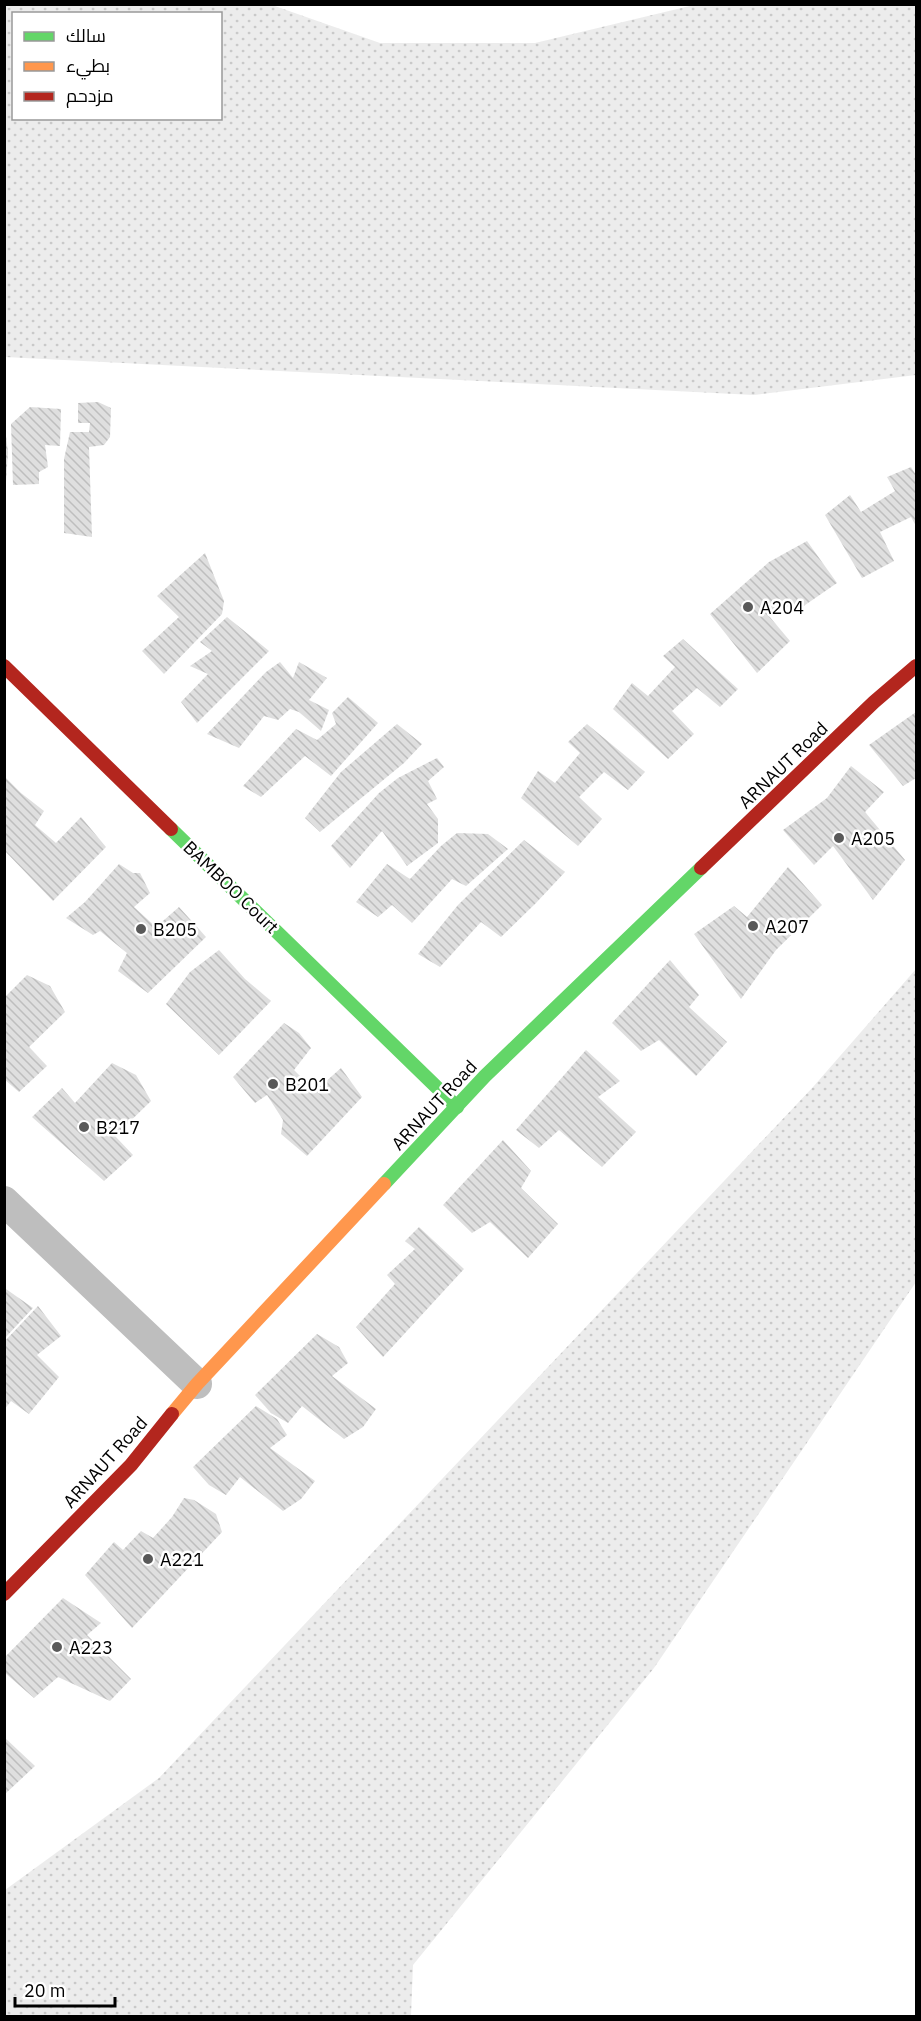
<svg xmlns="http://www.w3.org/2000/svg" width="921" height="2021" viewBox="0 0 921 2021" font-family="'IBM Plex Sans',Cairo,sans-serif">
  <defs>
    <pattern id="grass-dots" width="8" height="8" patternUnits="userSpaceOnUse" patternTransform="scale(1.5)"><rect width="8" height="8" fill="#ececec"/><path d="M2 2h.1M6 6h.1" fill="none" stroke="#c9c9c9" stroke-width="1.8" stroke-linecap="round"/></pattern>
    <pattern id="building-back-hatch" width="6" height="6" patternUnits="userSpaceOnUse" patternTransform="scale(1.5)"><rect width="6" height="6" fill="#dfdfdf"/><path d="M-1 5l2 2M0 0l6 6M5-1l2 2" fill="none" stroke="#bebebe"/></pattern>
  </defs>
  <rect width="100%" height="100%" fill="#fff"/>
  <g fill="url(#grass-dots)" fill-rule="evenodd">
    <path d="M4,5H272L380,43H535L694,5H916V375L754,395L5,357ZM14,14H220V118H14Z"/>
    <path d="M916,969V1282L654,1668L413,1965L411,2016H5V1890L159,1778L813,1087Z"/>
  </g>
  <g fill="url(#building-back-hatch)">
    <path d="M98,402L111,408L110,437L104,445L89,447L92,537L64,533V459L70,432H89L90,423H78V403Z"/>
    <path d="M30,407L61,409L60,446L45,445L48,467L39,472V484L13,485L11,424Z"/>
    <path d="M4,436H6L8,452L6,482H4Z"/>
    <path d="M911,467L916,475V526L911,517L880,532L894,561L862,578L825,515L850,495L861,512L895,491L887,477Z"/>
    <path d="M807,541L837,583L795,612L783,603L769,616L790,641L757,673L710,614L769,562Z"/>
    <path d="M205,553L224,601L222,614L164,674L142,651L179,617L157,596Z"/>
    <path d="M227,617L269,651L197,723L181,702L208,674L190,666L212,651L200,642Z"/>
    <path d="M683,639L738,689L720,707L697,688L672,711L694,734L668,759L613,709L632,683L648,696L675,667L663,656Z"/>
    <path d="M280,662L293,678L299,662L327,678L309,700L329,710L321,731L299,712L290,709L278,720L264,716L239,748L207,734L266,672Z"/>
    <path d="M348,697L378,723L331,776L305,756L261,797L243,786L296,729L317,740L336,724L332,713Z"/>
    <path d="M916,712V778L903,786L869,745Z"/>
    <path d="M397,724L422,744L404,763L320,832L305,818L341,772Z"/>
    <path d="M587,724L645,772L628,790L604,772L579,797L602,819L578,846L521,798L538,771L555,783L580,753L568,742Z"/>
    <path d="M437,758L444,767L428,781L437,799L427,804L438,819V843L407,866L382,831L350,868L331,846L379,793L398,778Z"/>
    <path d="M851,766L884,792L865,812L905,860L873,900L833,846L814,865L783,830L827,798Z"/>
    <path d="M6,778L21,793L44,811L35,825L56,843L81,817L106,847L53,901L4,850Z"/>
    <path d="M457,833L488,834L508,849L466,886L452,879L412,923L392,905L378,917L356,902L387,864L410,879L441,846Z"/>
    <path d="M524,840L565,872L536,903L501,937L481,922L440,967L418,954L458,905Z"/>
    <path d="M119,864L133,873H140L150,893L134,907L156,927L179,907L206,937L148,993L118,971L127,953L100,931L93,935L66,918L85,902Z"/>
    <path d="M788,867L822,905L776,950L741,999L694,934L734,906L747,917Z"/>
    <path d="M219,950L245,979L271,1001L219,1055L166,1004L190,972Z"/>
    <path d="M670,960L699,995L689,1007L727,1042L696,1076L659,1040L641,1051L612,1023Z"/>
    <path d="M27,975L50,986L65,1012L29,1047L47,1066L19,1092L4,1079V998Z"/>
    <path d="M284,1023L299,1033L311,1048L294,1070L315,1091L341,1068L362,1097L307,1156L281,1134L283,1120L267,1095L255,1103L233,1077Z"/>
    <path d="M586,1050L620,1081L598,1097L636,1132L602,1167L559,1130L539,1148L516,1130Z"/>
    <path d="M112,1063L136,1075L151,1101L115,1136L133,1155L104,1181L32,1117L62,1088L75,1103Z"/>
    <path d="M503,1140L531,1171L521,1188L558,1224L528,1258L490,1222L472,1233L443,1205Z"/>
    <path d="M419,1227L464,1269L383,1357L356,1327L395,1284L387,1275L415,1249L405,1241Z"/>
    <path d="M6,1289L33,1308L4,1339V1290Z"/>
    <path d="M38,1306L61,1336L37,1355L59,1377L29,1414L11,1401L4,1410V1342Z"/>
    <path d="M317,1334L339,1347L348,1363L332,1376L376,1409L363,1427L344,1439L302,1406L288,1423L271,1413L255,1395Z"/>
    <path d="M256,1406L277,1419L287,1435L270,1448L315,1481L301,1499L283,1511L240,1477L226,1495L209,1485L193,1467Z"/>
    <path d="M184,1498L194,1500L216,1514L222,1532L132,1628L85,1575L114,1542L123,1550L141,1531L153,1538L172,1517Z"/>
    <path d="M63,1598L101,1623L87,1635L131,1679L110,1701L58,1677L34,1698L4,1672V1658Z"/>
    <path d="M4,1737L35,1766L4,1795Z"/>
  </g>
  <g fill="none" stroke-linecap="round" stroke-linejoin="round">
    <path stroke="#bebebe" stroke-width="30" d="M4,1201L197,1384"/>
    <g stroke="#63d668" stroke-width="14">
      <path d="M171,829L457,1107"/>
      <path d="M384,1184L485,1076L701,868"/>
    </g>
    <path stroke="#ff974d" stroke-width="14" d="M172,1414L197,1384L384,1184"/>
    <g stroke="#b3261e" stroke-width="14">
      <path d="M4,666L171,829"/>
      <path d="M701,868L874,702L916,666"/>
      <path d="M4,1594L131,1465L172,1414"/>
    </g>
  </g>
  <g fill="#595959" stroke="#fff" stroke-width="2">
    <circle cx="748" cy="607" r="6"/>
    <circle cx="839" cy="838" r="6"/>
    <circle cx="753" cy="926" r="6"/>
    <circle cx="141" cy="929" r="6"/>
    <circle cx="273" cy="1084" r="6"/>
    <circle cx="84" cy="1127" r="6"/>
    <circle cx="148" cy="1559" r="6"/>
    <circle cx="57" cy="1647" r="6"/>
  </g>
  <g text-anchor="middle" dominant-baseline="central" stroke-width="5" stroke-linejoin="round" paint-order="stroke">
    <g font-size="18" fill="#000" stroke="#fff" text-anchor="start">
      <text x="760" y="607">A204</text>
      <text x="851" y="838">A205</text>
      <text x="765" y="926">A207</text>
      <text x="153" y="929">B205</text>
      <text x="285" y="1084">B201</text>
      <text x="96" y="1127">B217</text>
      <text x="160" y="1559">A221</text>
      <text x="69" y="1647">A223</text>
    </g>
    <g font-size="18" fill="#000" stroke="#fff">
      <text transform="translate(783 765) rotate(-44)">ARNAUT Road</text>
      <text transform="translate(231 887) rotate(44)">BAMBOO Court</text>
      <text transform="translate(434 1105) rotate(-47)">ARNAUT Road</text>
      <text transform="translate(105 1462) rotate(-48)">ARNAUT Road</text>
    </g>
  </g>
  <rect width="921" height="2021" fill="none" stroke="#000000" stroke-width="12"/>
  <rect x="12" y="12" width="210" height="108" fill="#ffffff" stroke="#999999" stroke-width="1.5"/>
  <rect x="24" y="32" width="30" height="9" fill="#63d668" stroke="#999999" stroke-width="1.5"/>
  <text x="66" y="42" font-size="18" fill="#000000">سالك</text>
  <rect x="24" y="62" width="30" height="9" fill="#ff974d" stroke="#999999" stroke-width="1.5"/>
  <text x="66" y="72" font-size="18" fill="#000000">بطيء</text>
  <rect x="24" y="92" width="30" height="9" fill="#b3261e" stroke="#999999" stroke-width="1.5"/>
  <text x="66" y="102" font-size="18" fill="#000000">مزدحم</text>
  <path d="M15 1997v9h100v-9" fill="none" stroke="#000000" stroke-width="3"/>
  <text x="24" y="1997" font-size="18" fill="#000000" stroke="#ffffff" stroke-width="4.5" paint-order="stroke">20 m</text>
</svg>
